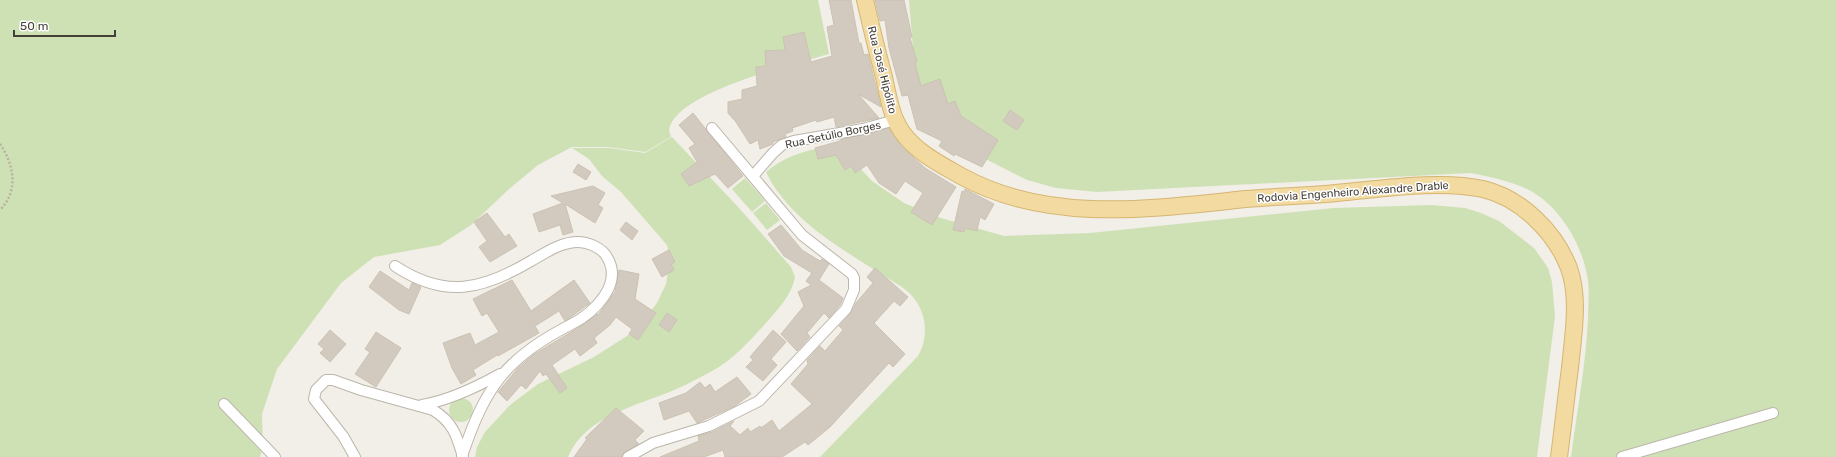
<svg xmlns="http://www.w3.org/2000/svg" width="1836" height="457" viewBox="0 0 1836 457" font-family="Rubik,sans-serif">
  <rect width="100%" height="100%" fill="#f2eee8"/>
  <g fill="#cee1b5">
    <path d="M0,0H818L829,54C795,64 675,92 669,130L671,137L645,152L608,147H572L538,165L509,189L471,225L440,245L374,257L341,283L277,369L262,414L263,447L260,457H0Z"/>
    <path d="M909,0H1836V457H1571C1577,411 1586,364 1588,318C1588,304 1590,289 1587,275C1581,242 1559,206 1529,190C1510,181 1491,177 1471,173L1097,192L1056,188L1027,180L968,150L920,87L913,49Z"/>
    <path d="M672,137L739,208L791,267L795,277C792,295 778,309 766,323C750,340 733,360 712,371C699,378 686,385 674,390C637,406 585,416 568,457H475L477,447L485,432L510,405L538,384L594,357L627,336L647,316L657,303L666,284L670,259L667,245L621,192L602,176L589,159L572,148H609L645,153Z"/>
    <path d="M825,147L858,166L872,181L904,203L941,218L1004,236L1090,233L1334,208L1431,205L1465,208L1481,213L1499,221L1534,248L1548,268L1552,282L1555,316L1537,457H820L918,356C928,339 927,317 916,301C908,288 891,281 878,272C837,246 788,218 766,172C784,157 803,151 825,147Z"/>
    <path d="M745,178L765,201L752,212L732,189Z"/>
    <path d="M766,203L780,220L767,230L753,213Z"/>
    <circle cx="461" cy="410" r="12"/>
  </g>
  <g fill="#d2cabe" stroke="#ccc2b3">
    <path d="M829,0H851L859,43H861L864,55L868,54L881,107L858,94L879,118L836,127L834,117L817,122L816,120L792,128L793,131L785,134L786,137L773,142V144L760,149L758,140L750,144L736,122L728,113V102L742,99V90L757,86L756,67L766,66L765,51L785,50L783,37L804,32L811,62L832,56L827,27L834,25Z"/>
    <path d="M875,0H904L912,37L910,38L917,62L915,63L921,86L940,79L948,104L955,101L961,116L998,140L982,167L955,154L954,156L939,146L942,141L917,129L908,95L902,96L889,48L885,20L880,21Z"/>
    <path d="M1010,110L1024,120L1017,130L1003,121Z"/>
    <path d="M693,113L743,176L728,188L715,174L689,186L681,174L697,162L689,148L695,144L679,125Z"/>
    <path d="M889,128L901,146L925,168L956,187L932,225L911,212L923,193L905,181L896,194L879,183L867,165L855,173L851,166L845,170L836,155L818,159L815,148L840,141V140Z"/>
    <path d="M578,164L591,172L586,180L573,172Z"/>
    <path d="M593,186L605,193L598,205L603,208L595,223L565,204L573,232L563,235L560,225L539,232L533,214L563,203L551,196Z"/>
    <path d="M965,189L994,204L985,220L980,217L977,231L965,228L964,232L953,230L962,191L964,192Z"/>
    <path d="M487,213L505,237L509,234L517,246L490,262L479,247L487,241L474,222Z"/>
    <path d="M626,222L638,231L632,240L620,230Z"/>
    <path d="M781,225L802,250L820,261L822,259L829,264L819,280L843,298L840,305L829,318L824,313L807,333L810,337L797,351L781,334L804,306L798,292L811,285L806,281L812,273L784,256L768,234Z"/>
    <path d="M669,250L675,262L671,264L674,270L662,277L652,259Z"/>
    <path d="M875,268L908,297L900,306L894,301L874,323L905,354L893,367L889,363L830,427L808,445L805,442L782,457H725L723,450L704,457H660L699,441L698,436L712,432L734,421L730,426L740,435L748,428L750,432L760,426L761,428L772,420L779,431L812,404L791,384L808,364L807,360L820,346L825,351L843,330L839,326L851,313L856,303L873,283L867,277Z"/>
    <path d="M619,270L639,274L635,299L656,313L638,340L629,334L632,329L616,317L610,325L594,338L597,343L580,356L575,349L552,365L567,388L560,393L546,374L543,376L540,371L526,389L521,385L507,401L498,392L518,368L533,355L583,325L597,314L598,315L615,292Z"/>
    <path d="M380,271L409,290L412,283L421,287L409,314L399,310L369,287Z"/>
    <path d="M512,280L531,311L574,280L590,303L565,321L559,311L535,326L539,333L498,356L497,355L473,370L476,375L461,384L452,368L443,343L470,333L475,345L499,332L487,313L482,316L473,299Z"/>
    <path d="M667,313L677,320L669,332L659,325Z"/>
    <path d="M330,330L346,344L330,362L320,353L324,349L318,344Z"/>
    <path d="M773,330L786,342L771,359L777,365L763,381L746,367L753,360L750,357Z"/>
    <path d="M376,332L401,348L376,387L355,374L370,352L365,349Z"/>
    <path d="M737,377L751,394L735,406L697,423L689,411L664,420L659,403L686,393L700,382L705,388L710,384L715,392Z"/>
    <path d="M616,408L644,431L635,440L639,444L625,452L622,457H574L587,439L585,438Z"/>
  </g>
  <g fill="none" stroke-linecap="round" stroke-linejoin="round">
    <g stroke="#bcb6ab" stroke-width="12">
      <g id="street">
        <path d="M753,176L773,153L782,145L794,141L863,129L895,120"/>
        <path d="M395,266C445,299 482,290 531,261C545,253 561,242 578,242C588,242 599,247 605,254C626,283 594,313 570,325C505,358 485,388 462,456"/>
        <path d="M224,404L275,457"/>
        <path d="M422,405C450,400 475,388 500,374"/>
        <path d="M355,457L343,436L314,399L316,390L326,380H333L361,390L433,410C453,422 457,436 463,457"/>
        <path d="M628,457L653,443L709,426L759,401L846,309L854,290V278L852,274L802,235L712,128"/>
        <path d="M1622,457L1773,413"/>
      </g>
    </g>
    <g stroke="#d5b672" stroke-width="18">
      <path id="primary" d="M865,0C871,26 877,51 884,77C888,95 891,116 902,132C916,152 940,164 961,176C1048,224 1151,209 1246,199C1279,196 1312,196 1346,192C1387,188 1443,180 1483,189C1521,198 1555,232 1569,268C1580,299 1573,336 1570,368C1566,398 1563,427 1559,457"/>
    </g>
    <path stroke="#bcb19e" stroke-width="2.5" stroke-dasharray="2 2" stroke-linecap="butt" d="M0,144C14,164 19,191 0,210"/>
    <use href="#street" stroke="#fff" stroke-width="10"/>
    <use href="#primary" stroke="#f2daa0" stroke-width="16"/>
  </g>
  <g text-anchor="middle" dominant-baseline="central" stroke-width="3" stroke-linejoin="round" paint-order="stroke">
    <g font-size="11" fill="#443f37" stroke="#fff">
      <text transform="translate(882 70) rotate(76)">Rua José Hipólito</text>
      <text transform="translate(833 135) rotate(-12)">Rua Getúlio Borges</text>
      <text transform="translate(1353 192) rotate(-4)">Rodovia Engenheiro Alexandre Drable</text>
    </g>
  </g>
  <path d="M14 30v6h101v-6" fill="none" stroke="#443f37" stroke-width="2"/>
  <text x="20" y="30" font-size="12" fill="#443f37" stroke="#ffffff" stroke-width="3" paint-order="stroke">50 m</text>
</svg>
